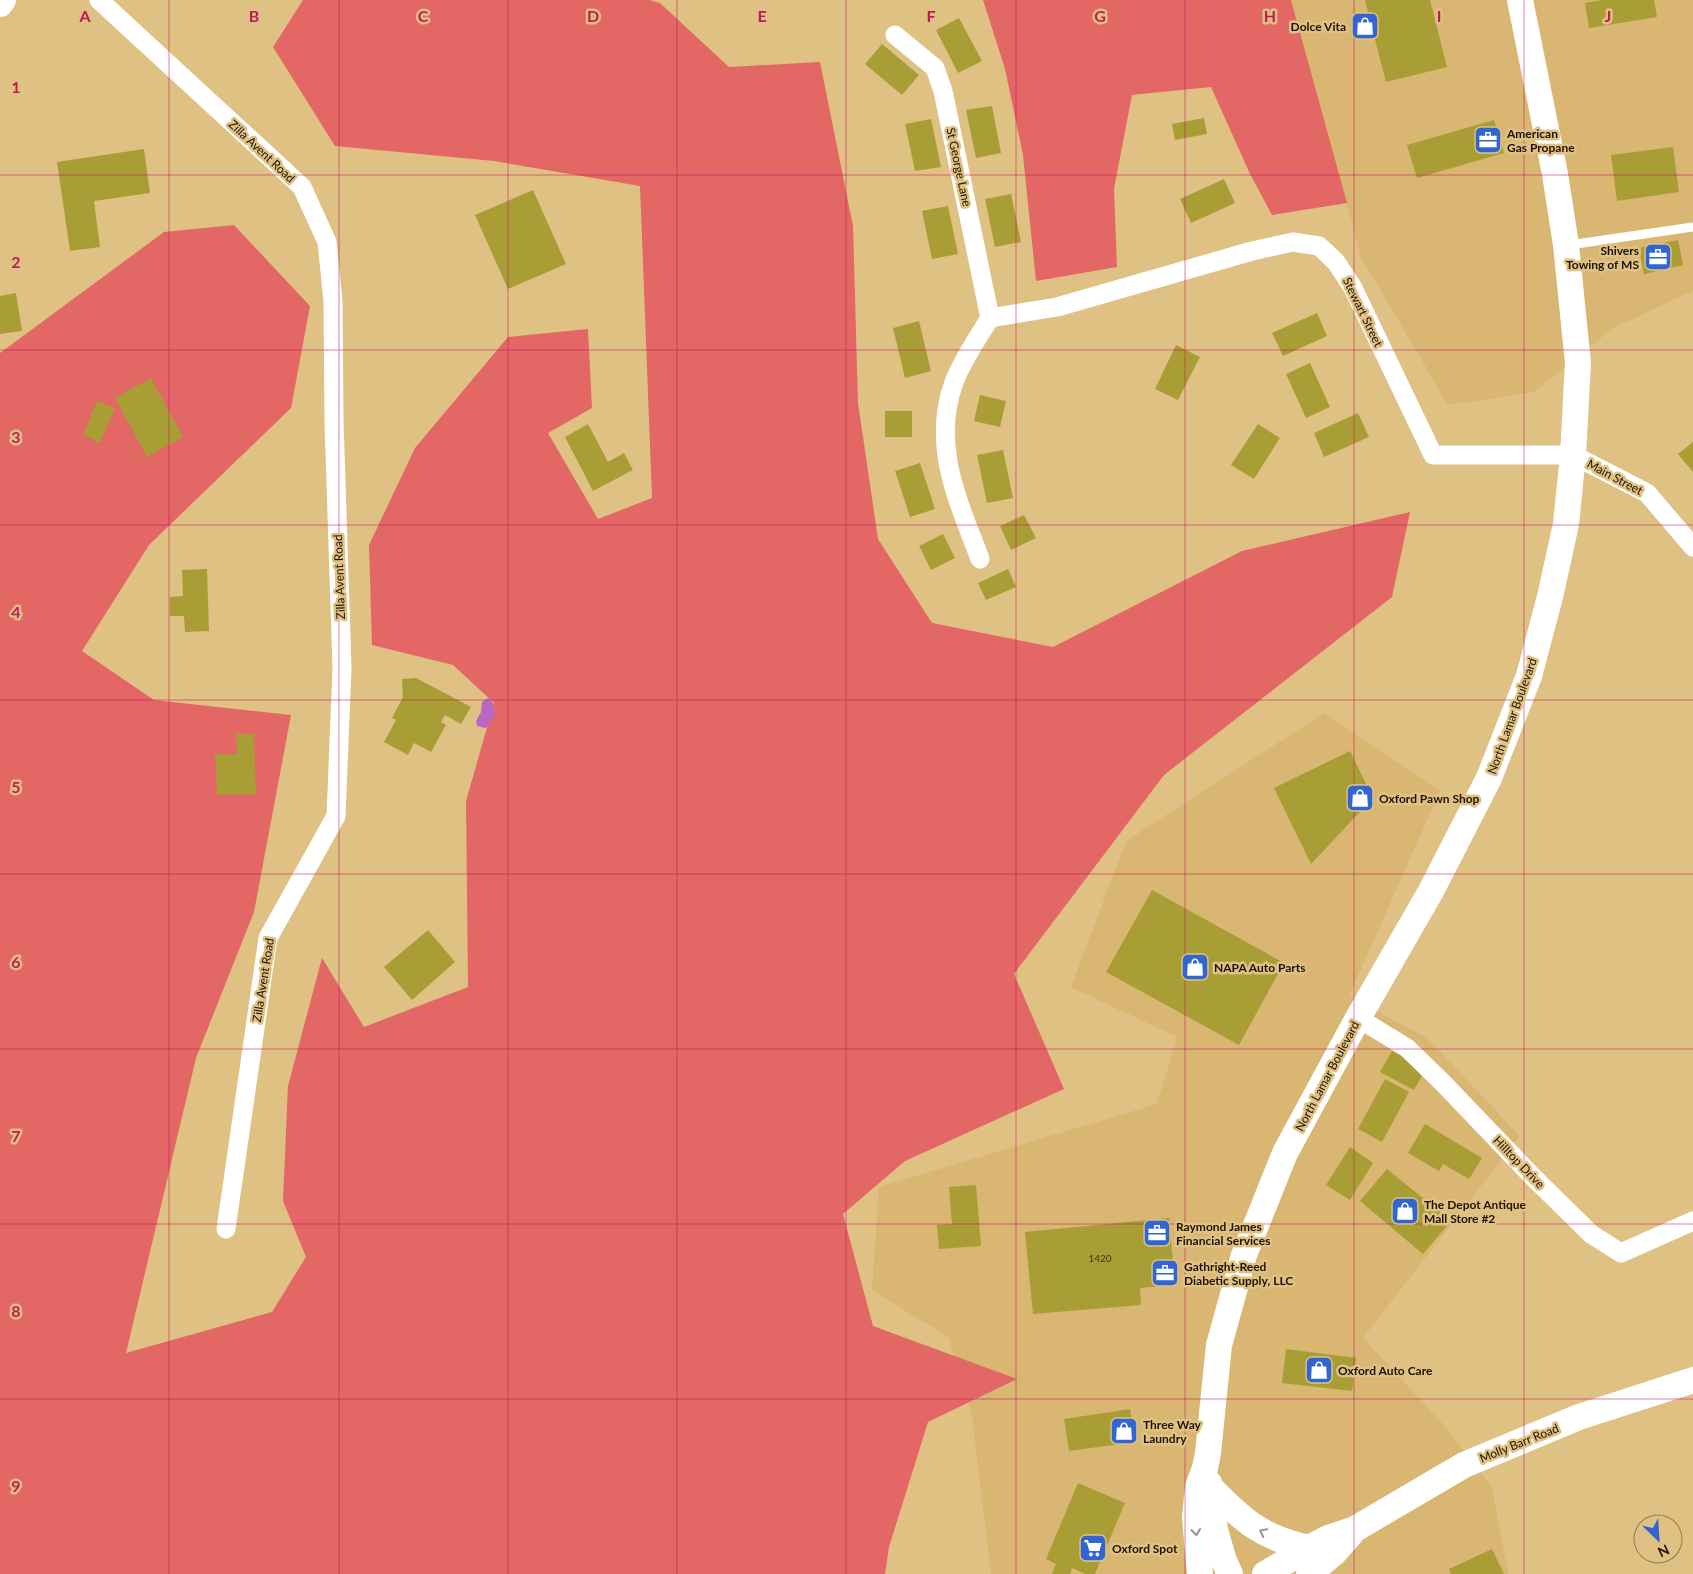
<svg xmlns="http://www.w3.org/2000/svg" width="1693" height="1574" viewBox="0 0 1693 1574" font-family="Lato,sans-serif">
  <rect width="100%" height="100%" fill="#e0c184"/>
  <g fill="#d9b672">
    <path d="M1291,0H1693V291L1613,328L1534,392L1448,405L1361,257Z"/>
    <path d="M1324,713L1440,791L1349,996L1427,1038L1520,1136L1363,1338L1441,1422L1492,1487L1508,1574H991L972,1415L948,1337L872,1290L879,1187L1157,1104L1177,1037L1071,987L1126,841Z"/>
  </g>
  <g fill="#e26765">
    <path d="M303,0H649L660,3L729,67L820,62L853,226L858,403L878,539L932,623L1053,647L1242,551L1410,512L1392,597L1164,775L1014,974L1064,1089L905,1161L843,1214L873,1326L1017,1379L928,1422L889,1547L885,1574H0V353L164,232L234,225L310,306L291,408L149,545L82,651L154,700L291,715L254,912L196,1058L126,1353L272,1312L306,1257L283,1201L288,1086L322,958L364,1027L468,987L466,801L494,703L453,665L372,645L369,545L415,448L508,337L588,329L592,408L548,433L598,519L652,498L640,186L494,161L335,146L273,47Z"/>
    <path d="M983,0H1291L1347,203L1272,215L1250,174L1211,87L1132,95L1114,189L1117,267L1036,281L1023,155L1005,69Z"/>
  </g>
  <path fill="#b868c2" d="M488,698L493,703L495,716L490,720L489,726L485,728L477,726L476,721L481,712L482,702Z"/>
  <g fill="#a99e35">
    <path d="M1365,0H1430L1447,67L1386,82Z"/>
    <path d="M1602,0H1654L1657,17L1589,28L1585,3Z"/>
    <path d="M959,18L982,61L958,73L936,30Z"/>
    <path d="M882,44L919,75L902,95L865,64Z"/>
    <path d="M992,106L1001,153L976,158L966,110Z"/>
    <path d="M1204,118L1207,134L1175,140L1172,124Z"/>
    <path d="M931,119L941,167L915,171L905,124Z"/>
    <path d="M1494,120L1504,153L1417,178L1407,145Z"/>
    <path d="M1673,147L1679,192L1617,201L1611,155Z"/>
    <path d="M144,149L150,193L94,201L100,247L70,251L57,162Z"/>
    <path d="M1224,179L1235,203L1191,223L1180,199Z"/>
    <path d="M533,190L566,264L508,289L475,215Z"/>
    <path d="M1011,194L1021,242L995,247L985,199Z"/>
    <path d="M948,206L958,254L932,259L922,211Z"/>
    <path d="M1678,240L1683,265L1644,274L1639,248Z"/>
    <path d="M16,293L22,331L0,334V296Z"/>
    <path d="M1317,313L1327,336L1283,356L1272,333Z"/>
    <path d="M919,321L931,371L905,378L893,328Z"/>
    <path d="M1176,345L1200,357L1178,400L1155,389Z"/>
    <path d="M1310,363L1330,407L1306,418L1286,374Z"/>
    <path d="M151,378L183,437L147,457L115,398Z"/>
    <path d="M980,395L1006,401L1000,427L974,421Z"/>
    <path d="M97,401L115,408L100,443L83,435Z"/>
    <rect x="885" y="411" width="27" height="26"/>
    <path d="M1358,413L1369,437L1324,457L1314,433Z"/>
    <path d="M588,424L608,462L624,453L633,470L593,491L565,437Z"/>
    <path d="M1258,424L1280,438L1254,479L1231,465Z"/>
    <path d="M1693,442V472L1678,454Z"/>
    <path d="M1003,450L1013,498L987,503L977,455Z"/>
    <path d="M920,463L935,509L910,517L895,471Z"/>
    <path d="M1024,515L1036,538L1011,550L1000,526Z"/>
    <path d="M943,534L955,558L931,570L919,546Z"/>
    <path d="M207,569L209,631L185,632L184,616H170V597L183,596L182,570Z"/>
    <path d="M1008,569L1016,587L986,600L978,583Z"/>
    <path d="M416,678L471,707L461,724L445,715L441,722L446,725L431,752L414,743L408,755L384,742L396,720L392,718L403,697L402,679Z"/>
    <path d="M236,734H254L256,794L217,795L215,754H237Z"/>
    <path d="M1350,751L1373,798L1311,864L1274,788Z"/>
    <path d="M1152,890L1284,963L1239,1045L1106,972Z"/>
    <path d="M428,930L455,962L412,1000L384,967Z"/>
    <path d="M1392,1051L1426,1069L1414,1090L1380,1072Z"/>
    <path d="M1385,1079L1409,1092L1382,1142L1358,1129Z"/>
    <path d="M1425,1124L1482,1158L1469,1179L1443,1164L1439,1171L1408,1153Z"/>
    <path d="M1350,1147L1373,1163L1350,1200L1326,1185Z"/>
    <path d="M1387,1169L1451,1221L1423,1254L1360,1201Z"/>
    <path d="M976,1185L981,1246L939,1249L937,1225L952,1224L949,1187Z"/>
    <path d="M1169,1218L1175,1285L1140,1288L1141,1305L1033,1314L1025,1232Z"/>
    <path d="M1286,1349L1356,1358L1352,1391L1282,1383Z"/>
    <path d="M1130,1409L1135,1442L1069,1451L1064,1419Z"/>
    <path d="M1078,1483L1125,1503L1095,1574H1085L1072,1568L1070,1574H1052L1056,1564L1046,1559Z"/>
    <path d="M1492,1549L1504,1574H1451L1449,1569Z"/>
  </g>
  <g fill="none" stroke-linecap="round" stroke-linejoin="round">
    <path stroke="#fff" stroke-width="9" d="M1569,245L1693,227"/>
    <g stroke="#fff" stroke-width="19">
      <path d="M99,0L302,187L327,242L333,301L334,421L342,668L336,816L268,938L226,1229"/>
      <path d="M895,35L935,68L943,91L990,318"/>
      <path d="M990,318L1057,307L1252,251L1293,242L1319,246L1336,262L1353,288L1433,455H1573L1647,493L1693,547"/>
      <path d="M980,559C958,500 931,446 954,382C963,359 977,339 990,318"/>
      <path d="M1358,1018L1407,1048L1443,1083L1532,1176L1591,1234L1621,1253L1693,1221"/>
    </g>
    <g stroke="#fff" stroke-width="26">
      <path d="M0,4L3,0"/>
      <path d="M1209,1483L1215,1530L1224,1561L1230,1574"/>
      <path d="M1210,1487C1242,1520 1262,1538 1309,1548"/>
      <path d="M1200,1574L1195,1517L1198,1487L1205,1468L1208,1453L1219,1345L1244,1255L1285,1153L1358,1018L1431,891L1489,778L1529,676L1550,597L1566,524L1573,455L1578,363L1566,245L1555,174L1520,0"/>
      <path d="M1265,1574L1309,1548L1328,1538L1355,1529L1464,1465L1579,1417L1693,1380"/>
      <path d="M1309,1574L1335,1552L1350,1535"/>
    </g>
  </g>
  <defs><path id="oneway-chevron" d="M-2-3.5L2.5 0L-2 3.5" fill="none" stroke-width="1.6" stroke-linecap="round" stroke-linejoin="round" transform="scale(1.25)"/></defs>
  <g stroke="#9a958c">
    <use href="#oneway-chevron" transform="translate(1196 1532) rotate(84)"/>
    <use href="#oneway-chevron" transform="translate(1263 1532) rotate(-153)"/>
  </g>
  <path fill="none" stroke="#c2185b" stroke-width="1" stroke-opacity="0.55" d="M169,0V1574M339,0V1574M508,0V1574M677,0V1574M846,0V1574M1016,0V1574M1185,0V1574M1354,0V1574M1524,0V1574M0,175H1693M0,350H1693M0,525H1693M0,700H1693M0,874H1693M0,1049H1693M0,1224H1693M0,1399H1693"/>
  <defs>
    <g id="shop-square" transform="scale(1.4375)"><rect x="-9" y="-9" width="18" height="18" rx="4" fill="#3265d4" stroke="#e0c184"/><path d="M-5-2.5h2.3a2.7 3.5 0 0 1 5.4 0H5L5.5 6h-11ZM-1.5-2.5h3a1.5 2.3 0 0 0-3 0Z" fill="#fff"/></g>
    <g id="office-square" transform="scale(1.4375)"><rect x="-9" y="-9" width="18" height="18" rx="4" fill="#3265d4" stroke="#e0c184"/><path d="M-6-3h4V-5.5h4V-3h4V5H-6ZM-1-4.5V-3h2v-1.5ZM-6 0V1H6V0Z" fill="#fff"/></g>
    <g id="supermarket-square" transform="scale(1.4375)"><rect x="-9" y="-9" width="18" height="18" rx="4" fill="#3265d4" stroke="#e0c184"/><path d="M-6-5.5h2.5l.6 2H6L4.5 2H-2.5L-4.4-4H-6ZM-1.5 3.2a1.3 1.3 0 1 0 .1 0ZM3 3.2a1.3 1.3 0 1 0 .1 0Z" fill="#fff"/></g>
  </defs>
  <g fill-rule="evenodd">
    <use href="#shop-square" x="1365" y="26"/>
    <use href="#office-square" x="1488" y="140"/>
    <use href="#office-square" x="1658" y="257"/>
    <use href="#shop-square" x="1360" y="798"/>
    <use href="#shop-square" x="1195" y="967"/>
    <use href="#shop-square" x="1405" y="1211"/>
    <use href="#office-square" x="1157" y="1233"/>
    <use href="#office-square" x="1165" y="1273"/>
    <use href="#shop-square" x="1319" y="1370"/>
    <use href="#shop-square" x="1124" y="1431"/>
    <use href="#supermarket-square" x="1093" y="1548"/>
  </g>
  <g text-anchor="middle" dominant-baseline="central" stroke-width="5" stroke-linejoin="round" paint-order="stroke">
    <g font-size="10" fill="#41360d">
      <text x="1100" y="1258">1420</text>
    </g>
    <g font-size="12" font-weight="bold" fill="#1e1300" stroke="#e0c184" text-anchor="start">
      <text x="1346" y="26" text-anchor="end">Dolce Vita</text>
      <text x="1507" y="133">American<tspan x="1507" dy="14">Gas Propane</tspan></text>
      <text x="1639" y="250" text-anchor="end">Shivers<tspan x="1639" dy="14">Towing of MS</tspan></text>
      <text x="1379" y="798">Oxford Pawn Shop</text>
      <text x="1214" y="967">NAPA Auto Parts</text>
      <text x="1424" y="1204">The Depot Antique<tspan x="1424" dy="14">Mall Store #2</tspan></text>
      <text x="1176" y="1226">Raymond James<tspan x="1176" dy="14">Financial Services</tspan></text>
      <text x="1184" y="1266">Gathright-Reed<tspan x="1184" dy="14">Diabetic Supply, LLC</tspan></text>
      <text x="1338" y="1370">Oxford Auto Care</text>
      <text x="1143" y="1424">Three Way<tspan x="1143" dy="14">Laundry</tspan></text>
      <text x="1112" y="1548">Oxford Spot</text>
    </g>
    <g font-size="12" fill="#1e1300" stroke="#e0c184">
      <text transform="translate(262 151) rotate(43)">Zilla Avent Road</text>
      <text transform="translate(959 167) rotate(78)">St George Lane</text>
      <text transform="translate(1363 312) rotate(64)">Stewart Street</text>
      <text transform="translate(1615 477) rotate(28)">Main Street</text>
      <text transform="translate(339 577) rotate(-92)">Zilla Avent Road</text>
      <text transform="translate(1512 716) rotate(-70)">North Lamar Boulevard</text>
      <text transform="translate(263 980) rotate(-81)">Zilla Avent Road</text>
      <text transform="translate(1327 1076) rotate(-62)">North Lamar Boulevard</text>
      <text transform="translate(1519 1162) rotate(46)">Hilltop Drive</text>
      <text transform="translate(1519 1443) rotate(-22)">Molly Barr Road</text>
    </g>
  </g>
  <g font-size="16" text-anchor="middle" font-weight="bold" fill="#c2185b" stroke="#e0c184" stroke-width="5" stroke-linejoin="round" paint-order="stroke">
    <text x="85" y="22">A</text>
    <text x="254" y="22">B</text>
    <text x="423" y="22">C</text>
    <text x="593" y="22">D</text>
    <text x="762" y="22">E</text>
    <text x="931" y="22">F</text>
    <text x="1100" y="22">G</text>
    <text x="1270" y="22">H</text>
    <text x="1439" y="22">I</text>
    <text x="1608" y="22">J</text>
    <text x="16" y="93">1</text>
    <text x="16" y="268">2</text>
    <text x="16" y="443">3</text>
    <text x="16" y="618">4</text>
    <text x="16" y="793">5</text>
    <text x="16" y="968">6</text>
    <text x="16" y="1142">7</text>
    <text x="16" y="1317">8</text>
    <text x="16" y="1492">9</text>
  </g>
  <g transform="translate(1658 1539) rotate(155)"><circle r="24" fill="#e0c184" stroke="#927b4f"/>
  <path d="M0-4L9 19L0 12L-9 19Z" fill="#3265d4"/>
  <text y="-8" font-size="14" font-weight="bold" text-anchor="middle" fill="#1e1300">N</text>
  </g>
</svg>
